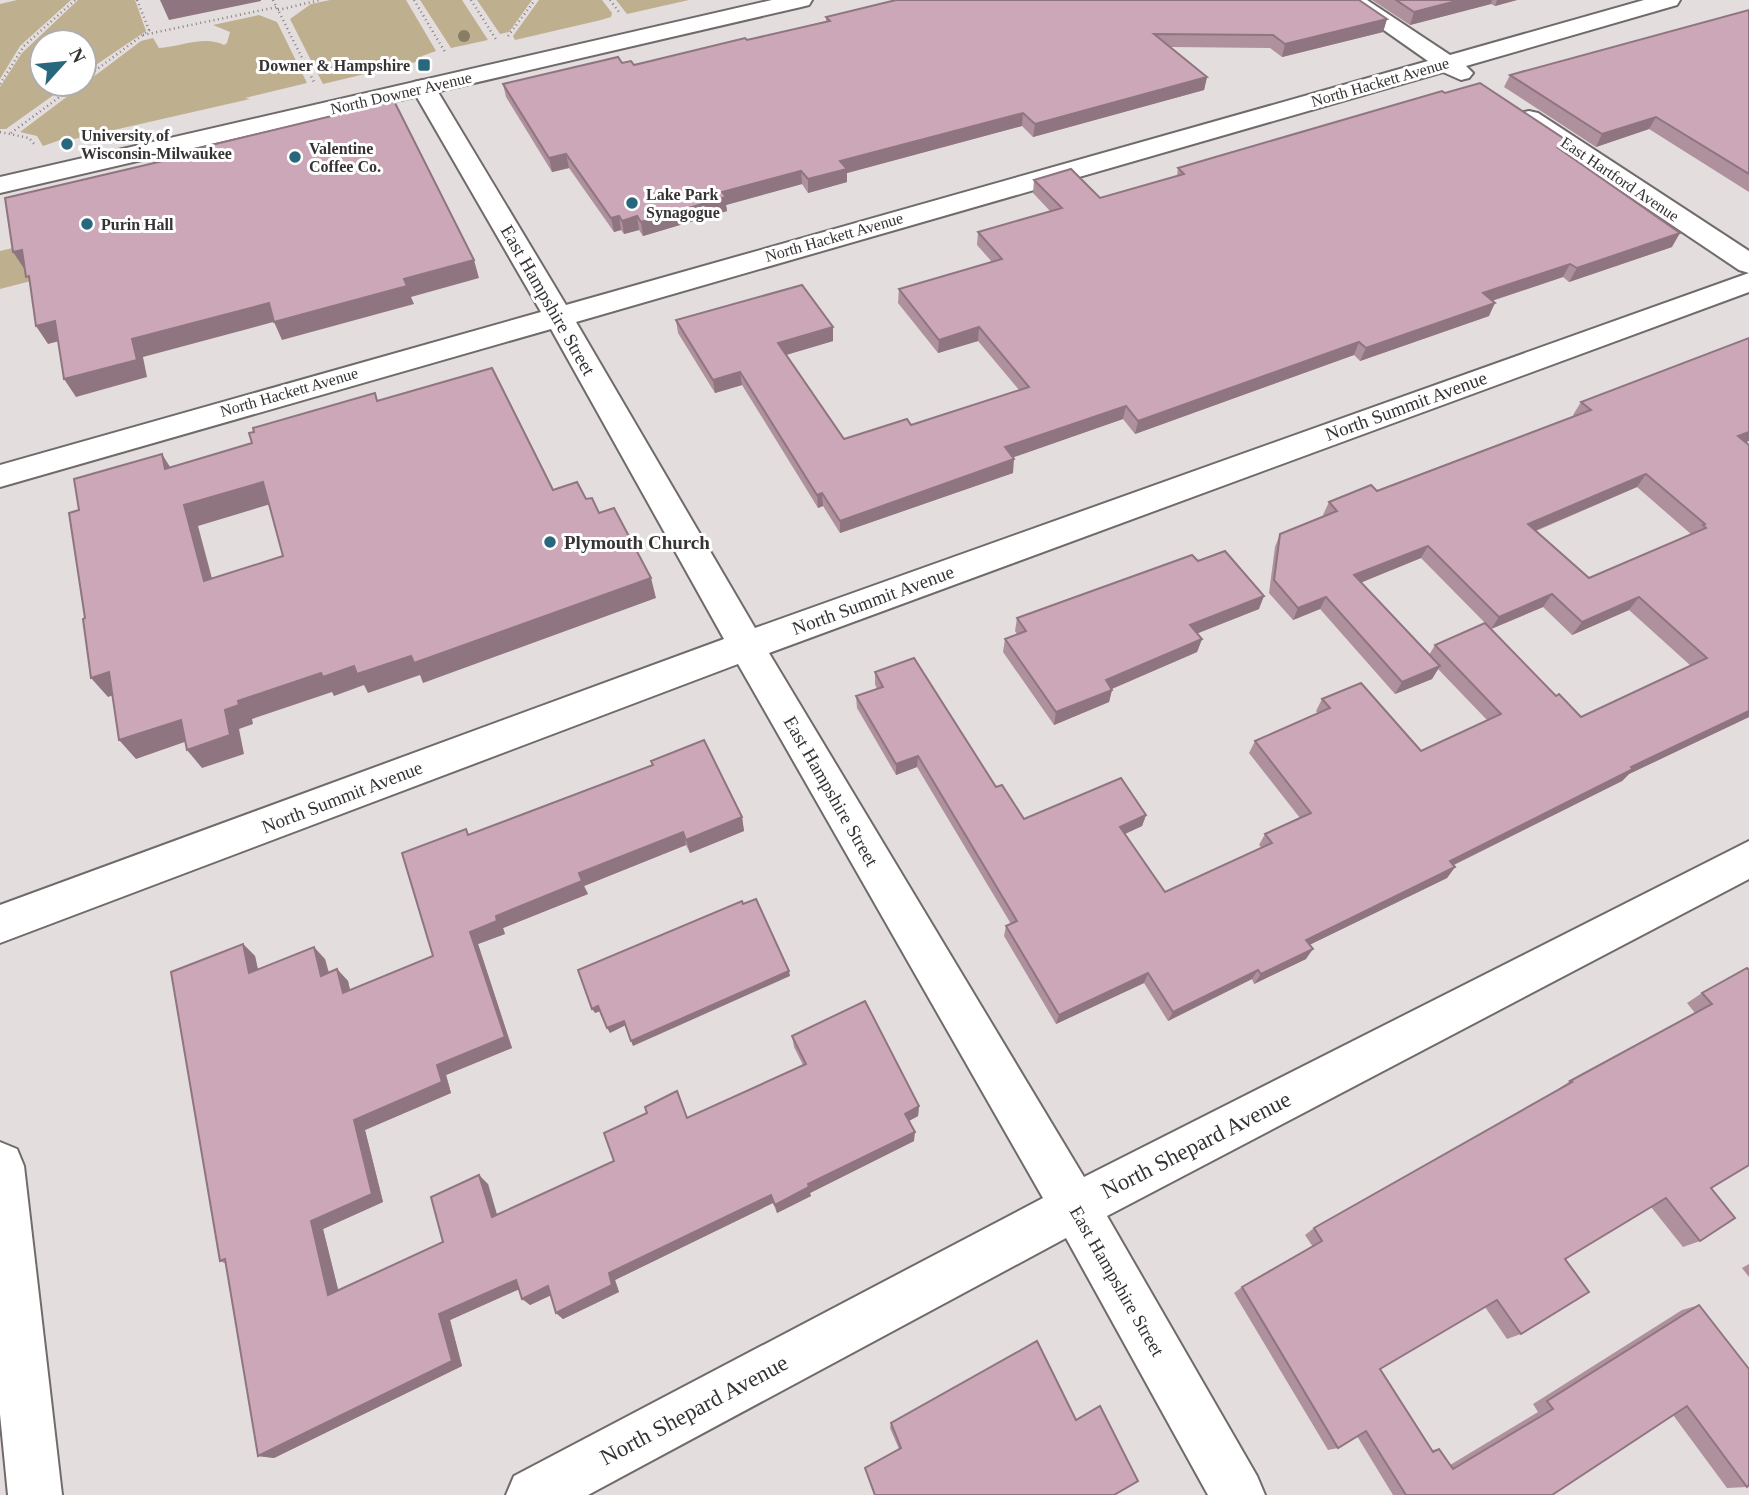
<svg xmlns="http://www.w3.org/2000/svg" width="1749" height="1495" viewBox="0 0 1749 1495" font-family="'Times New Roman',serif">
  <rect width="100%" height="100%" fill="#e4dddd"/>
  <g fill="#beaf8f">
    <path d="M17,0H71L20,46L0,79V4Z"/>
    <path d="M78,0H135L146,31L84,73V42H42V84H69L6,129H0V87L22,53Z"/>
    <path d="M330,0H406L436,51L422,56L424,60L323,84L290,19L311,4Z"/>
    <path d="M420,0H462L488,40L451,48Z"/>
    <path d="M477,0H532L509,32L500,34Z"/>
    <path d="M539,0H602L612,13L611,17L601,20L515,40L513,36Z"/>
    <path d="M616,0H689L627,14Z"/>
    <path d="M259,15L277,22L307,83L245,98L250,99L70,140L69,137L43,146L37,136L20,132L141,41L153,38L159,48C180,47 204,35 224,45L227,43L230,32L213,25Z"/>
    <path d="M21,246L31,281L0,289V251Z"/>
  </g>
  <g fill="none" stroke-linecap="round" stroke-linejoin="round">
    <g stroke="#706a6a" stroke-width="4">
      <g id="street">
        <path d="M1341,0H1367L1450,55L1644,0H1680L1677,5L1466,66L1473,73L1469,78L1461,80L1443,72L576,322L755,628L1749,273V292L769,653L1084,1177L1749,841V879L1107,1216L1257,1476L1265,1495H1208L1066,1238L588,1495H506L514,1476L1043,1198L738,664L0,943V905L724,639L551,329L0,487V465L541,312L411,87L414,82L423,80L432,82L435,87L566,305L1428,61Z"/>
        <path d="M1529,111L1538,113L1749,251V273L1739,270L1520,123L1517,118L1520,113Z"/>
      </g>
    </g>
    <g stroke="#706a6a" stroke-width="4">
      <g id="secondary">
        <path d="M772,0H812L809,5L801,7L0,193V177Z"/>
        <path d="M0,1142L17,1149L24,1166L62,1495H8L0,1414Z"/>
      </g>
    </g>
    <g stroke="#868181" stroke-width="2.5" stroke-dasharray="1 3.5" stroke-linecap="butt">
      <path d="M137,0L149,30"/>
      <path d="M273,0L314,82"/>
      <path d="M414,0L445,52"/>
      <path d="M471,0L497,41"/>
      <path d="M610,0L619,12"/>
      <path d="M278,10L320,0"/>
      <path d="M143,35L277,7"/>
      <path d="M508,36L535,0"/>
      <path d="M84,79L152,28"/>
      <path d="M0,84L24,46L75,0"/>
      <path d="M0,132L29,138L36,146"/>
      <path d="M11,133L77,84"/>
    </g>
    <use href="#street" fill="#fff" fill-rule="evenodd"/>
    <use href="#secondary" fill="#fff" fill-rule="evenodd"/>
  </g>
  <circle fill="#8a7d65" cx="464" cy="36" r="6"/>
  <g fill="#af909d" fill-rule="evenodd">
    <path d="M1372,0H1517L1495,6L1491,4L1410,25Z"/>
    <path d="M1749,10V192L1649,129L1596,147L1504,87L1510,75Z"/>
    <path d="M826,17L1387,19L1383,32L1282,57L1270,48L1171,47L1207,77L1204,90L1033,137L1022,126L847,173V182L808,193L802,184L726,205L727,211L643,236L639,230L624,234L621,230L614,232L569,168L552,172L506,97L503,84L622,63L634,65L747,40L826,21Z"/>
    <path d="M1567,154L1672,247L1569,282L1563,277L1492,301L1489,316L1360,361L1354,355L1135,434L1123,419L1013,457V473L840,533L823,506L818,508L742,385L715,393L678,333L676,320L833,327V341L786,355L844,439L911,425L1019,390L978,341L938,353L898,303L899,289L992,262L977,245L978,232L1050,211L1033,193L1034,180L1100,198L1177,176L1178,168Z"/>
    <path d="M1581,402L1746,442L1749,445V717L1629,774L1622,781L1454,865L1455,867L1447,878L1309,945L1306,959L1254,984L1252,979L1168,1021L1144,983L1056,1024L1004,936L1006,926L1011,924L917,767L896,775L857,708L856,696L877,689L875,684V672L996,787L1024,819L1146,815L1142,826L1125,834L1165,892L1262,848L1259,845L1265,834L1300,818L1249,753L1255,741L1319,714L1316,711L1322,699L1421,751L1487,720L1438,669L1432,679L1395,694L1320,609L1293,620L1269,593L1275,547L1280,534L1324,516L1323,515L1329,502L1377,491L1574,416L1573,415ZM1637,487L1692,535L1589,578L1536,531ZM1421,558L1491,629L1543,607L1572,635L1629,610L1691,666L1581,717L1556,696L1435,645L1429,655L1361,582Z"/>
    <path d="M1198,561L1259,609L1197,633L1202,639L1197,652L1112,689L1109,702L1054,725L1003,652L1005,639L1017,634L1015,631L1017,618Z"/>
    <path d="M651,761L742,817L744,831L690,853L686,845L584,886L588,894L503,928L505,934L478,944L512,1048L446,1075L451,1093L365,1130L383,1202L323,1229L338,1290L443,1242L488,1184L497,1215L614,1161L687,1118L803,1065L794,1047L792,1036L919,1106L918,1116L909,1121L914,1141L810,1193L811,1196L777,1213L773,1203L615,1280L619,1292L563,1319L556,1313L551,1295L530,1305L519,1289L450,1320L462,1366L274,1458L258,1456L226,1264L220,1261L243,944L255,956L258,969L325,959L329,972L337,969L348,981L350,990L433,956L466,829L469,835L652,765Z"/>
    <path d="M1747,968L1711,1188L1700,1241L1683,1247L1651,1207L1565,1259L1521,1334L1507,1339L1485,1307L1380,1369L1432,1450L1439,1449L1450,1465L1538,1412L1533,1404L1682,1310L1699,1305L1747,1487L1727,1488L1673,1415L1552,1495H1393L1357,1436L1338,1448L1328,1450L1234,1293L1242,1287L1313,1247L1305,1235L1314,1228L1558,1090H1557L1570,1081L1695,1013L1687,1003L1702,993Z"/>
    <path d="M1749,1264V1277L1742,1268Z"/>
    <path d="M891,1423L1114,1495H874L865,1468L899,1449L890,1428Z"/>
  </g>
  <g fill="#8f7580">
    <path d="M160,0H261V1L169,20Z"/>
    <path d="M1460,0H1492L1491,4L1410,25L1414,12Z"/>
    <path d="M1497,0H1517L1495,6Z"/>
    <path d="M1387,19L1383,32L1282,57L1285,44Z"/>
    <path d="M1207,77L1204,90L1033,137L1035,124Z"/>
    <path d="M1023,113L1022,126L847,173V182L808,193V179L840,161Z"/>
    <path d="M1656,117L1649,129L1596,147L1602,134Z"/>
    <path d="M1572,144L1566,157L1558,148Z"/>
    <path d="M566,154L569,168L552,172L549,158Z"/>
    <path d="M801,171L802,184L726,205L727,211L643,236L641,222L722,192Z"/>
    <path d="M619,216L621,230L614,232L611,218Z"/>
    <path d="M637,216L639,230L624,234L622,221Z"/>
    <path d="M1680,233L1672,247L1569,282L1577,268Z"/>
    <path d="M22,250L25,270L13,252Z"/>
    <path d="M474,260L479,278L411,297L414,304L282,340L274,322L404,279Z"/>
    <path d="M1570,264L1563,277L1476,306L1483,293Z"/>
    <path d="M269,303L277,321L143,357L147,377L76,397L64,379L132,339Z"/>
    <path d="M1495,303L1489,316L1360,361L1366,348Z"/>
    <path d="M55,321L67,339L48,344L36,326Z"/>
    <path d="M833,327V341L779,357L778,343Z"/>
    <path d="M979,327L978,341L938,353L939,340Z"/>
    <path d="M1359,342L1354,355L1135,434L1138,421Z"/>
    <path d="M740,372L742,385L715,393L713,380Z"/>
    <path d="M1126,406L1123,419L1003,461L1005,447Z"/>
    <path d="M1749,432V441L1728,450L1738,436Z"/>
    <path d="M162,454L175,475L165,469Z"/>
    <path d="M1014,459L1013,473L840,533V521Z"/>
    <path d="M1646,474L1637,487L1520,537L1528,524Z"/>
    <path d="M263,482L274,503L198,526L218,601L204,581L184,505Z"/>
    <path d="M822,493L823,506L818,508L817,495Z"/>
    <path d="M1428,546L1421,558L1348,588L1354,575Z"/>
    <path d="M651,578L656,598L423,683L420,675L368,693L364,685L334,696L332,692L252,719L253,724L239,729L244,754L202,768L187,750L225,710L238,701L321,673L411,656Z"/>
    <path d="M1552,594L1543,607L1491,629L1499,617Z"/>
    <path d="M1264,596L1259,609L1186,638L1190,625Z"/>
    <path d="M1326,597L1320,609L1293,620L1298,608Z"/>
    <path d="M1639,597L1629,610L1572,635L1582,622Z"/>
    <path d="M1202,639L1197,652L1102,693L1106,680Z"/>
    <path d="M1440,666L1432,679L1395,694L1402,682Z"/>
    <path d="M109,672L125,691L108,697L91,678Z"/>
    <path d="M1112,690L1109,702L1054,725L1056,712Z"/>
    <path d="M1749,711V717L1629,774L1622,781L1441,871L1450,861L1631,767Z"/>
    <path d="M181,720L196,738L136,759L119,740Z"/>
    <path d="M918,756L917,767L896,775V764Z"/>
    <path d="M1146,815L1142,826L1116,838L1120,827Z"/>
    <path d="M742,817L744,831L690,853L686,840Z"/>
    <path d="M683,832L686,845L584,886L588,894L503,928L505,934L478,944L512,1048L446,1075L451,1093L365,1130L383,1202L323,1229L341,1301L328,1295L311,1221L354,1120L437,1065L470,932L496,916L579,873Z"/>
    <path d="M1455,867L1447,878L1299,950L1306,940Z"/>
    <path d="M243,944L255,956L261,985L249,973Z"/>
    <path d="M314,947L325,959L332,987L321,976Z"/>
    <path d="M1313,949L1306,959L1254,984L1261,974Z"/>
    <path d="M337,969L348,981L353,1004L343,993Z"/>
    <path d="M1258,970L1252,979L1168,1021L1173,1012Z"/>
    <path d="M789,971L790,976L633,1046L631,1041Z"/>
    <path d="M1148,973L1144,983L1056,1024L1059,1015Z"/>
    <path d="M598,1006L601,1011L595,1013L592,1009Z"/>
    <path d="M624,1021L626,1025L610,1033L607,1028Z"/>
    <path d="M919,1106L918,1116L905,1123V1114Z"/>
    <path d="M915,1132L914,1141L810,1193L811,1196L777,1213L775,1205L808,1184Z"/>
    <path d="M479,1175L488,1184L500,1225L492,1217Z"/>
    <path d="M771,1195L773,1203L615,1280L619,1292L563,1319L556,1313L609,1273Z"/>
    <path d="M516,1280L524,1287L450,1320L462,1366L274,1458L258,1456L439,1314Z"/>
    <path d="M548,1286L556,1293L530,1305L522,1299Z"/>
  </g>
  <g fill="#cca7b7" stroke="#8f7580" stroke-width="2" fill-rule="evenodd">
    <path d="M896,0H1359L1387,19L1285,44L1273,35L1154,34L1207,77L1035,124L1023,113L840,161L847,169L808,179L801,171L722,192L726,197L641,222L637,216L622,221L619,216L611,218L566,154L549,158L503,84L618,57L622,63L631,61L634,65L745,38L747,40L830,21L826,17Z"/>
    <path d="M1396,0H1460L1414,12Z"/>
    <path d="M1749,10V174L1656,117L1602,134L1510,75Z"/>
    <path d="M1480,83L1572,144L1558,148L1680,233L1577,268L1570,264L1483,293L1495,303L1366,348L1359,342L1138,421L1126,406L1005,447L1014,459L840,521L822,493L817,495L740,372L713,380L676,320L802,285L833,327L778,343L844,439L907,419L911,425L1029,387L979,327L939,340L899,289L1002,259L978,232L1062,208L1034,180L1071,169L1100,198L1184,174L1178,168L1212,158L1442,91L1445,93Z"/>
    <path d="M394,101L474,260L404,279L407,286L274,322L269,303L132,339L137,360L64,379L55,321L36,326L29,276L26,277L22,250L13,252L5,198L167,160L166,156Z"/>
    <path d="M1749,338V432L1738,436L1749,445V711L1631,767L1633,769L1450,861L1455,867L1306,940L1313,949L1261,974L1258,970L1173,1012L1148,973L1059,1015L1006,926L1017,921L918,756L896,764L856,696L883,687L875,672L914,658L996,787L1002,785L1024,819L1121,778L1146,815L1120,827L1165,892L1272,843L1265,834L1311,813L1255,741L1330,708L1322,699L1361,683L1421,751L1501,714L1435,645L1485,623L1556,696L1559,694L1581,717L1707,658L1639,597L1582,622L1552,594L1499,617L1428,546L1354,575L1440,666L1402,682L1326,597L1298,608L1274,580L1280,534L1337,511L1329,502L1371,485L1377,491L1591,410L1581,402ZM1646,474L1705,524L1703,525L1706,528L1589,578L1528,524Z"/>
    <path d="M492,368L553,490L577,482L586,499L592,498L599,513L614,508L651,578L414,663L411,656L357,674L354,666L323,677L321,673L238,701L239,705L225,710L230,735L187,750L181,720L119,740L109,672L91,678L83,619L85,618L69,513L79,510L74,479L162,454L165,469L252,443L249,433L254,432L253,428L375,393L377,401ZM263,482L283,556L204,581L184,505Z"/>
    <path d="M1225,551L1264,596L1190,625L1202,639L1106,680L1112,690L1056,712L1005,639L1026,631L1017,618L1192,555L1198,561Z"/>
    <path d="M704,740L742,817L686,840L683,832L579,873L582,881L496,916L497,921L470,932L505,1037L437,1065L442,1082L354,1120L372,1194L311,1221L328,1295L443,1242L431,1197L479,1175L492,1217L614,1161L604,1133L647,1113L645,1107L677,1091L687,1118L806,1064L792,1036L865,1001L919,1106L905,1114L915,1132L808,1184L809,1187L775,1205L771,1195L609,1273L612,1285L556,1313L548,1286L522,1299L516,1280L439,1314L452,1361L258,1456L225,1259L220,1261L171,972L243,944L249,973L314,947L321,976L337,969L343,993L433,956L402,853L466,829L468,835L653,765L651,761Z"/>
    <path d="M756,899L789,971L631,1041L624,1021L607,1028L598,1006L592,1009L578,970L742,901L743,904Z"/>
    <path d="M1747,968L1749,970V1165L1711,1188L1735,1218L1700,1241L1666,1198L1565,1259L1589,1292L1521,1334L1497,1300L1380,1369L1433,1452L1439,1449L1453,1469L1553,1409L1547,1401L1699,1305L1749,1369V1485L1747,1487L1687,1406L1552,1495H1406L1366,1431L1338,1448L1242,1287L1322,1241L1314,1228L1572,1082L1570,1081L1712,1004L1702,993Z"/>
    <path d="M1037,1341L1076,1420L1100,1406L1138,1481L1114,1495H875L865,1468L901,1448L891,1423Z"/>
  </g>
  <g fill="#28687d" stroke="#fff" stroke-width="2.5">
    <rect x="417" y="58" width="14" height="14" rx="3.5"/>
    <circle cx="67" cy="144" r="7"/>
    <circle cx="295" cy="157" r="7"/>
    <circle cx="632" cy="203" r="7"/>
    <circle cx="87" cy="224" r="7"/>
    <circle cx="550" cy="542" r="7"/>
  </g>
  <g text-anchor="middle" dominant-baseline="central" stroke-width="6" stroke-linejoin="round" paint-order="stroke">
    <g font-size="16" font-weight="bold" fill="#363333" stroke="#fff" text-anchor="start">
      <text x="410" y="65" text-anchor="end">Downer &amp; Hampshire</text>
      <text x="81" y="135">University of<tspan x="81" dy="18">Wisconsin-Milwaukee</tspan></text>
      <text x="309" y="148">Valentine<tspan x="309" dy="18">Coffee Co.</tspan></text>
      <text x="646" y="194">Lake Park<tspan x="646" dy="18">Synagogue</tspan></text>
      <text x="101" y="224">Purin Hall</text>
    </g>
    <g font-size="16" fill="#363333" stroke="#fff">
      <text transform="translate(1380 82) rotate(-16)">North Hackett Avenue</text>
      <text transform="translate(401 93) rotate(-13)">North Downer Avenue</text>
      <text transform="translate(1620 179) rotate(34)">East Hartford Avenue</text>
      <text transform="translate(834 237) rotate(-16)">North Hackett Avenue</text>
      <text transform="translate(289 392) rotate(-16)">North Hackett Avenue</text>
    </g>
    <g font-size="19" fill="#363333" stroke="#fff">
      <text transform="translate(548 300) rotate(60)">East Hampshire Street</text>
      <text transform="translate(1406 406) rotate(-20)">North Summit Avenue</text>
      <text transform="translate(873 600) rotate(-20)">North Summit Avenue</text>
      <text transform="translate(831 791) rotate(60)">East Hampshire Street</text>
      <text transform="translate(342 797) rotate(-21)">North Summit Avenue</text>
      <text transform="translate(1117 1281) rotate(60)">East Hampshire Street</text>
    </g>
    <g font-size="19" font-weight="bold" fill="#363333" stroke="#fff" text-anchor="start">
      <text x="564" y="542">Plymouth Church</text>
    </g>
    <g font-size="23" fill="#363333" stroke="#fff">
      <text transform="translate(1196 1145) rotate(-27)">North Shepard Avenue</text>
      <text transform="translate(694 1410) rotate(-28)">North Shepard Avenue</text>
    </g>
  </g>
  <g transform="translate(63 63) rotate(63)"><circle r="33" fill="#ffffff" stroke="#afadad" stroke-width="2"/>
  <path d="M0-5L12 26L0 18L-12 26Z" fill="#28687d"/>
  <text y="-10" font-size="19" font-weight="bold" text-anchor="middle" fill="#363333">N</text>
  </g>
</svg>
